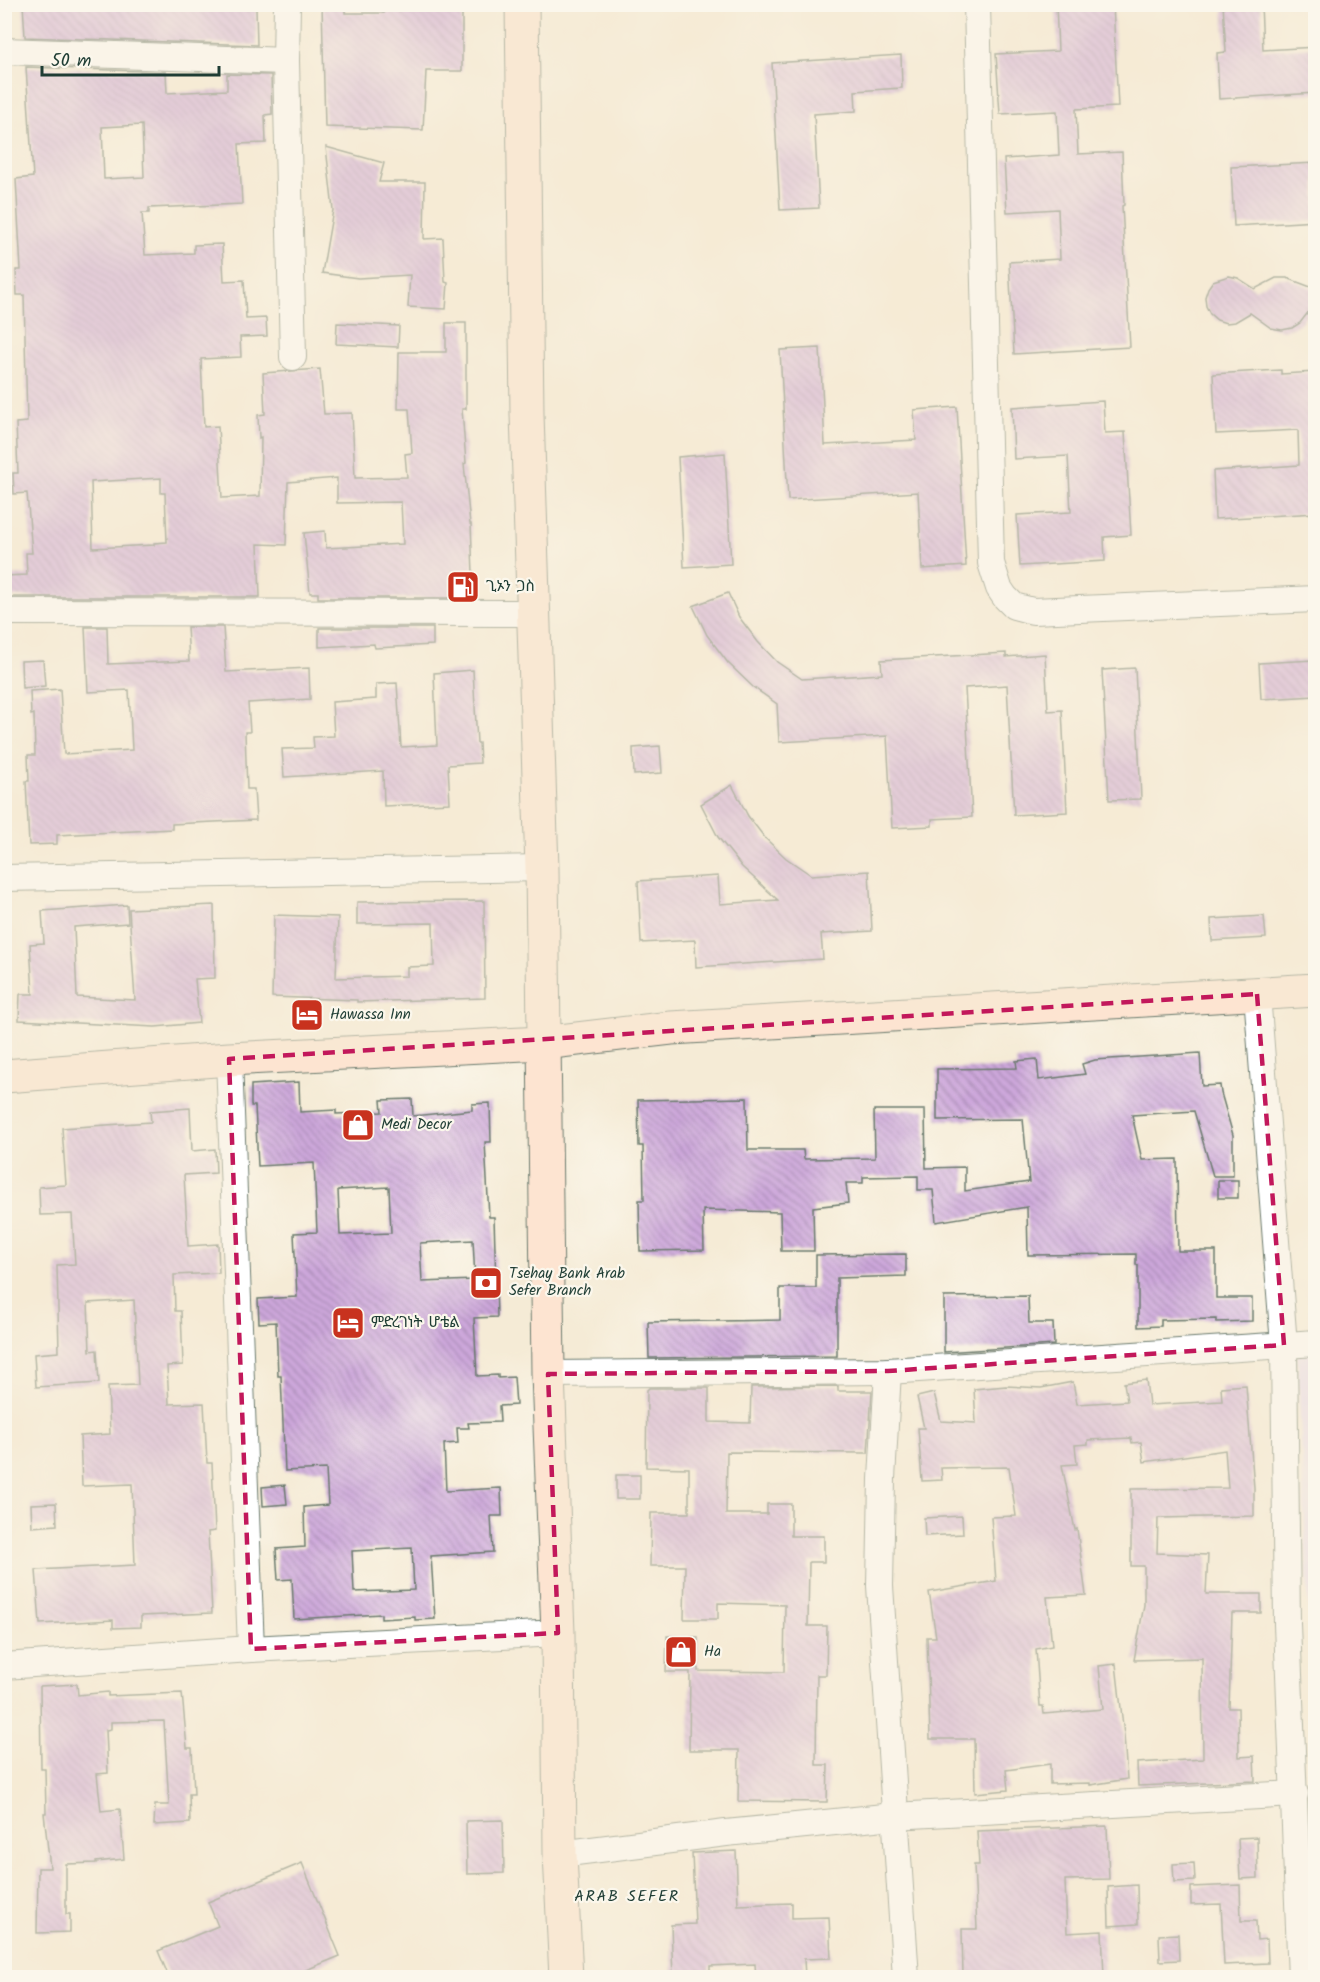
<svg xmlns="http://www.w3.org/2000/svg" width="1320" height="1982" viewBox="0 0 1320 1982" font-family="Kalam,'Noto Sans Ethiopic',sans-serif">
  <defs>
    <pattern id="building-back-hatch" width="6" height="6" patternUnits="userSpaceOnUse" patternTransform="scale(1.5)"><rect width="6" height="6" fill="#cda7db"/><path d="M-1 5l2 2M0 0l6 6M5-1l2 2" fill="none" stroke="#a689b2"/></pattern>
  </defs>
  <rect width="100%" height="100%" fill="#fbf7ec"/>
  <filter id="ink" filterUnits="userSpaceOnUse"><feTurbulence type="fractalNoise" baseFrequency=".0167" numOctaves="2"/><feDisplacementMap in="SourceGraphic" scale="12" xChannelSelector="R" yChannelSelector="G"/><feConvolveMatrix kernelMatrix="1 2 1 2 8 2 1 2 1" color-interpolation-filters="sRGB"/></filter>
  <filter id="wash" filterUnits="userSpaceOnUse"><feTurbulence type="fractalNoise" baseFrequency=".008" numOctaves="4" result="noise"/><feDisplacementMap in="SourceGraphic" scale="24" xChannelSelector="R" yChannelSelector="G"/><feGaussianBlur stdDeviation="1.35" result="paint"/><feColorMatrix in="noise" values="0 0 0 0 0 0 0 0 0 0 0 0 0 0 0 0 0 1.4 0 .05"/><feComposite in="paint" operator="in"/></filter>
  <g filter="url(#wash)">
    <rect width="100%" height="100%" fill="#f5ebd6"/>
    <path fill="#e1d4f4" d="M1297,1347H1316L1315,1754Z"/>
    <g id="blocks">
      <g fill="url(#building-back-hatch)" fill-rule="evenodd">
        <path d="M23,4H199V11L256,8L257,45L25,37Z"/>
        <path d="M322,4H345V13H384V11H399L398,4H462V71H426L423,130L325,127Z"/>
        <path d="M1056,4H1113L1118,107L1076,109L1078,154L1122,152L1124,205L1122,206L1130,347L1014,354L1009,262L1060,259L1058,209L1007,212L1004,159L1059,155L1057,111L1000,114L996,54L1058,51Z"/>
        <path d="M1223,4H1261L1263,50L1316,47V93L1219,99L1217,53L1226,52Z"/>
        <path d="M901,55L902,88L855,91L856,111L814,114L819,208L780,210L772,63Z"/>
        <path d="M26,67L166,72L167,93L227,90V74L271,75L272,114L265,115L266,143L239,144L242,204L149,208V213H142L145,255L194,253V245L222,244L224,281L244,280L246,319L266,318L267,336L240,337L241,357L201,359L204,427L218,426L222,498L260,496L261,437L259,438L258,415L265,414L263,373L320,369L324,414L352,413L355,478L407,477L405,454L412,453L409,409H398L399,352H446V323H466V409H462L466,463L464,464L470,524H471L474,598H318V593H310L304,533L325,531L326,548L403,544L401,502L337,503V478L288,482L286,545L258,544L260,597H4V576L27,575L26,553H32L27,493L14,494L13,473H18L16,423L27,422L24,295H17L16,270H21L16,179L33,177ZM142,125L144,177L104,179L102,127ZM161,478V493H165L167,542L154,543V545L93,548L91,482Z"/>
        <path d="M326,147L384,163L379,182H425L424,239L443,238L445,282L448,283L446,309L408,307L410,275L358,278L322,273L333,210Z"/>
        <path d="M1316,163V221L1234,226L1231,167Z"/>
        <path d="M1229,276L1238,278L1255,289L1276,278H1287L1316,289V302L1300,323L1292,328L1282,330L1271,328L1250,313L1235,322L1226,323L1217,320L1210,314L1206,306L1205,297L1208,288L1213,281Z"/>
        <path d="M337,323L399,326L398,347L336,344Z"/>
        <path d="M820,348L825,445L916,440L914,410L957,407L966,566L922,569L918,492L788,500L780,350Z"/>
        <path d="M1281,370V374L1316,372V513L1215,519L1213,471L1299,465L1298,430L1216,434L1213,374Z"/>
        <path d="M1103,401L1105,433L1125,432L1131,535L1104,537L1105,561L1020,566L1017,515L1071,512L1068,456L1014,459L1012,407Z"/>
        <path d="M725,453L731,564L684,567L678,457Z"/>
        <path d="M728,593L739,617L758,642L777,662L802,679L882,674L881,660L1006,653V657L1045,654L1048,711L1062,710L1067,812L1014,815L1007,685L965,688L972,817L932,819V826L892,828L887,736L779,742L777,704L753,687L728,663L707,635L693,606Z"/>
        <path d="M85,627H107L108,664L189,661L187,627H223L226,672L309,668L310,699L248,703L250,732H245L247,789H254L256,820L172,824V829L57,835V844L29,845L26,781H29L28,755H35L34,714L31,715L30,691L60,689L64,754L132,750L129,690L88,692Z"/>
        <path d="M319,628H433V645L375,648L374,644L319,647Z"/>
        <path d="M43,660L45,686L22,688L21,661Z"/>
        <path d="M1314,660L1316,696L1261,699L1259,663Z"/>
        <path d="M1135,668L1141,799L1109,800L1102,670Z"/>
        <path d="M473,670L477,743H479L480,763L448,765L450,803L384,806L383,771L284,777L282,749L314,748L313,737L334,736L332,702L376,699V684L397,683L401,747L437,745L434,673Z"/>
        <path d="M660,746L662,773L634,775L633,748Z"/>
        <path d="M732,785L748,816L765,838L786,858L811,875L869,871L872,931L821,934L823,959L696,967L695,940L641,943L638,881L718,876L720,904L778,900L742,867L718,837L701,804Z"/>
        <path d="M484,901L485,998L357,1002V1000L272,997L274,915L338,917L336,978L407,976V967L434,966L433,923L357,924V902Z"/>
        <path d="M127,905L128,923L74,927L77,997L135,1000L129,909L214,905L215,978L195,979L199,1023L155,1027L19,1020L20,994H33L30,944L44,943L42,911Z"/>
        <path d="M1264,916L1266,938L1212,941L1211,919Z"/>
        <path d="M1200,1053L1202,1086L1220,1085L1221,1093L1233,1135V1176H1213L1194,1111L1132,1115L1142,1160L1177,1159L1178,1251H1216V1298H1252V1321L1216,1322V1319L1161,1320V1326L1138,1327V1265H1136V1254L1028,1255L1027,1207L936,1222L933,1190H918V1176L863,1177V1183H846L848,1203L813,1207L814,1251H781L780,1212L703,1210L704,1250L640,1251L639,1200H644L643,1146H639L638,1100L747,1098L748,1150H803L804,1159L875,1158L874,1110H925L926,1168L965,1167V1191L1029,1182L1023,1119L937,1120V1069L1017,1068L1016,1061L1037,1059L1039,1080L1085,1074L1082,1064L1095,1060Z"/>
        <path d="M299,1082L300,1112L336,1110V1114L382,1112L381,1100L412,1099L413,1116L472,1110V1104L490,1103L491,1142H485L489,1217H494L497,1317L474,1318L477,1376L498,1375V1378L514,1377L516,1405L499,1406L500,1422L468,1423L469,1428H457L458,1443L444,1444L446,1491L501,1488L502,1516H491L493,1552L431,1556L435,1619L415,1620V1617L381,1619V1614L294,1619L292,1579L278,1580L276,1549L305,1547L304,1507L328,1505L326,1469L285,1471L281,1376H278L276,1322L259,1323L258,1299L297,1297L294,1233L317,1232L314,1163L258,1166L255,1106H251V1085ZM389,1187L391,1233L340,1235L338,1190ZM473,1240L475,1280L422,1282L420,1243ZM412,1548L414,1590L354,1592L352,1551Z"/>
        <path d="M190,1108L192,1151L215,1149L216,1173L184,1175L188,1246L218,1244L219,1273L174,1275L175,1311H181L183,1365L167,1366L169,1404L204,1403L207,1463H212L215,1531L208,1532L212,1613L141,1616V1627L113,1628V1620L40,1624L36,1570L135,1565L132,1484L82,1486L80,1436L110,1434L108,1386L138,1385L134,1300L88,1303L90,1351L97,1350L99,1383L36,1387L34,1354L59,1352L57,1265L75,1264L72,1214L40,1215L39,1187L66,1185L62,1128L151,1122L150,1111Z"/>
        <rect x="1218" y="1180" width="20" height="18"/>
        <path d="M906,1254V1276L837,1278V1356L649,1358L648,1322L780,1320V1288H816V1255Z"/>
        <path d="M1028,1296L1029,1323H1053L1054,1345L944,1352V1297Z"/>
        <path d="M1146,1380L1149,1405L1222,1401L1221,1387L1246,1385L1254,1488V1516L1158,1518L1157,1553L1208,1555L1206,1594H1261V1613H1232L1229,1708H1238L1239,1757L1254,1756L1255,1781L1138,1786L1137,1763L1203,1759L1202,1658L1134,1660L1144,1605V1566H1131V1489L1228,1488L1225,1450L1144,1462L1141,1442L1132,1443L1131,1438L1088,1440V1444L1075,1445L1077,1464L1062,1465L1075,1530L1077,1529L1086,1595L1047,1597L1052,1646L1036,1649L1040,1706H1043L1044,1714L1103,1709L1099,1666L1116,1664L1124,1735L1127,1779L1090,1785V1783L1050,1784V1764L1006,1770L1008,1790L975,1793L974,1739H930L927,1637H936L929,1592L996,1581L991,1517L1016,1516L1009,1467L941,1468L942,1480L922,1481L918,1428H924L917,1397L934,1393L941,1421L976,1423L974,1389L1006,1386L1041,1388L1073,1382L1077,1404L1127,1401L1124,1383Z"/>
        <path d="M838,1386V1391H872L868,1453L727,1452L726,1514H767V1504H791V1536H824V1562H809L808,1626H827L826,1675H817L816,1765H828L827,1802L738,1801L739,1750H689L690,1672H666L667,1636L698,1637V1671L784,1672L785,1605L718,1603V1619H684L685,1566H650L651,1513H689V1468L646,1467L647,1390L649,1388H709V1422L750,1423L751,1387Z"/>
        <rect x="616" y="1475" width="24" height="24"/>
        <path d="M285,1485L287,1504L263,1506L262,1487Z"/>
        <path d="M56,1503L57,1525L32,1527L31,1504Z"/>
        <path d="M962,1516L963,1534L925,1536L924,1518Z"/>
        <path d="M77,1684L78,1695L108,1692V1696L182,1693L187,1748H192L194,1794H189L190,1823L154,1825L155,1805H169L164,1721L111,1722V1729L106,1730L108,1773L97,1774L101,1811L120,1809L124,1859L96,1862V1863L66,1864V1914H70V1932L37,1933L38,1868H50L44,1813H46L45,1769H41L40,1686Z"/>
        <path d="M503,1820L504,1873L467,1874L466,1821Z"/>
        <path d="M1107,1826L1109,1879L1065,1880L1067,1933L1102,1931L1104,1977H1081L1080,1974L1029,1977L1028,1974L963,1977L962,1929H977L974,1865H979L977,1831Z"/>
        <path d="M1257,1837L1258,1878L1240,1879L1238,1838Z"/>
        <path d="M736,1851L738,1905L792,1903V1918L829,1917L831,1958L804,1959L805,1977H756L755,1964L710,1966V1975L673,1977L671,1925L695,1924L692,1853Z"/>
        <path d="M302,1863L340,1956L289,1977H169L158,1951L218,1926L208,1902Z"/>
        <path d="M1194,1863L1195,1881L1174,1882L1173,1864Z"/>
        <path d="M1137,1885L1138,1924L1109,1926L1108,1887Z"/>
        <path d="M1240,1885L1241,1921H1256L1257,1940L1267,1939L1268,1963L1224,1965L1221,1904L1191,1905V1887Z"/>
        <path d="M1178,1934L1179,1960L1160,1961L1159,1935Z"/>
      </g>
    </g>
  </g>
  <g filter="url(#ink)">
    <use href="#blocks" fill-opacity="0" stroke="#6a7a6d" stroke-width="1.5"/>
    <g fill="none" stroke-linecap="round" stroke-linejoin="round">
      <g stroke="#6a7a6d" stroke-width="28">
        <g id="street">
          <path d="M287,4L286,61L293,357"/>
          <path d="M977,4L991,563L999,588L1005,597L1014,606L1033,611L1316,599"/>
          <path d="M4,51L286,61"/>
          <path d="M4,612L534,613"/>
          <path d="M4,878L542,868"/>
          <path d="M1257,994L1284,1345L1287,1624L1301,1978"/>
          <path d="M229,1059L251,1649"/>
          <path d="M888,1371L882,1479L880,1586L906,1978"/>
          <path d="M548,1374L888,1371L1316,1343"/>
          <path d="M4,1666L251,1649L558,1633"/>
          <path d="M560,1854L726,1833L894,1816L1295,1794"/>
        </g>
      </g>
      <g stroke="#6a7a6d" stroke-width="35">
        <g id="secondary">
          <path d="M522,4L527,414L542,868L548,1374L558,1633L560,1854L566,1978"/>
          <path d="M4,1076L229,1059L543,1043L671,1028L1316,990"/>
        </g>
      </g>
      <use href="#street" stroke="#fff" stroke-width="26"/>
      <use href="#secondary" stroke="#fde4d1" stroke-width="33"/>
    </g>
  </g>
  <path d="M0 0H1320V1982H0ZM1257,994L1284,1345L888,1371L548,1374L558,1633L251,1649L229,1059Z" fill="#f5ebd6" fill-opacity=".55" fill-rule="evenodd"/>
  <path fill="none" stroke="#c2185b" stroke-width="4.5" stroke-dasharray="12 8" stroke-linejoin="round" d="M1257,994L1284,1345L888,1371L548,1374L558,1633L251,1649L229,1059Z"/>
  <defs>
    <g id="fuel-square" transform="scale(1.725)"><rect x="-9" y="-9" width="18" height="18" rx="4" fill="#c8321e" stroke="#fbf7ec"/><path d="M-5.5-6h7V0h2V4h1.3V-2.5L3-4.5l.8-.8L6-3V5H2.5V1h-1V6h-7ZM-4.2-4.7v3.2H.2V-4.7Z" fill="#fff"/></g>
    <g id="hotel-square" transform="scale(1.725)"><rect x="-9" y="-9" width="18" height="18" rx="4" fill="#c8321e" stroke="#fbf7ec"/><path d="M-6-4.5h1.5V1H6V5H4.5V3h-9V5H-6ZM-4 0a1.8 1.8 0 1 1 3.6 0ZM.5 0V-2.5h3Q6-2.5 6 0Z" fill="#fff"/></g>
    <g id="shop-square" transform="scale(1.725)"><rect x="-9" y="-9" width="18" height="18" rx="4" fill="#c8321e" stroke="#fbf7ec"/><path d="M-5-2.5h2.3a2.7 3.5 0 0 1 5.4 0H5L5.5 6h-11ZM-1.5-2.5h3a1.5 2.3 0 0 0-3 0Z" fill="#fff"/></g>
    <g id="bank-square" transform="scale(1.725)"><rect x="-9" y="-9" width="18" height="18" rx="4" fill="#c8321e" stroke="#fbf7ec"/><path d="M-6-4H6V4H-6ZM0-2.3a2.3 2.3 0 1 0 0 4.6a2.3 2.3 0 1 0 0-4.6Z" fill="#fff"/></g>
  </defs>
  <g fill-rule="evenodd">
    <use href="#fuel-square" x="463" y="587"/>
    <use href="#hotel-square" x="307" y="1015"/>
    <use href="#shop-square" x="358" y="1125"/>
    <use href="#bank-square" x="486" y="1283"/>
    <use href="#hotel-square" x="348" y="1323"/>
    <use href="#shop-square" x="681" y="1652"/>
  </g>
  <g text-anchor="middle" dominant-baseline="central" stroke-width="4.5" stroke-linejoin="round" paint-order="stroke">
    <g font-size="15" fill="#1f3d34" stroke="#fbf7ec" text-anchor="start">
      <text x="486" y="587">ጊኦን ጋስ</text>
      <text x="330" y="1015">Hawassa Inn</text>
      <text x="381" y="1125">Medi Decor</text>
      <text x="509" y="1274">Tsehay Bank Arab<tspan x="509" dy="17">Sefer Branch</tspan></text>
      <text x="371" y="1323">ምድረገነት ሆቴል</text>
      <text x="704" y="1652">Ha</text>
    </g>
    <g font-size="16" letter-spacing="1.5" fill="#1f3d34" stroke="#fbf7ec">
      <text x="627" y="1896">ARAB SEFER</text>
    </g>
  </g>
  <rect width="1320" height="1982" fill="none" stroke="#fbf7ec" stroke-width="24"/>
  <path d="M42 66v9h177v-9" fill="none" stroke="#1f3d34" stroke-width="3"/>
  <text x="51" y="66" font-size="18" fill="#1f3d34" stroke="#fbf7ec" stroke-width="4.5" paint-order="stroke">50 m</text>
</svg>
